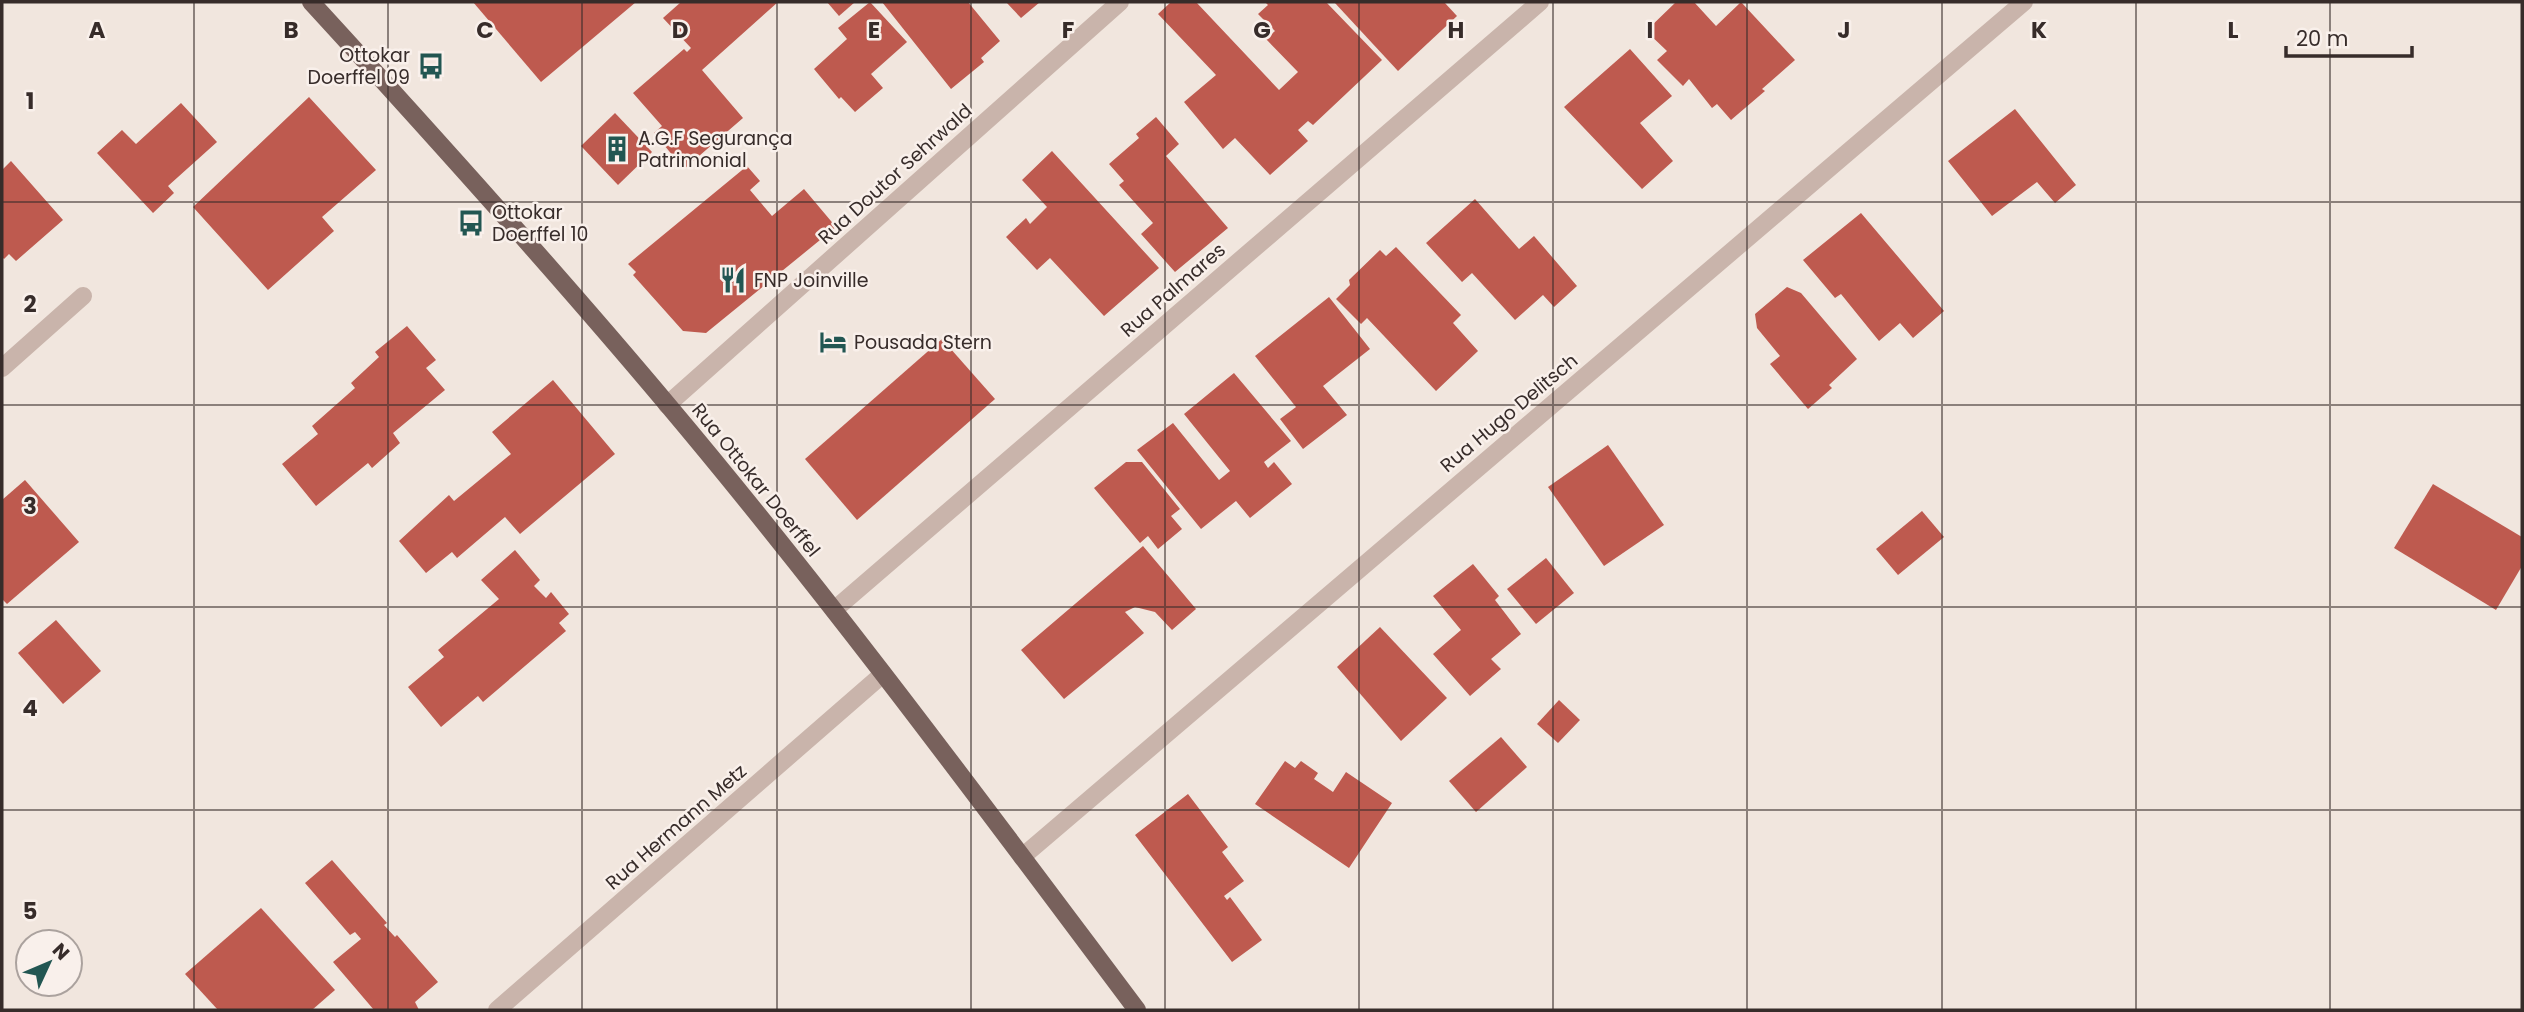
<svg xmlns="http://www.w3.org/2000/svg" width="2524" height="1012" viewBox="0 0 2524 1012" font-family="Poppins,sans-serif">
  <rect width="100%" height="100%" fill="#f1e6de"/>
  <g fill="#be5a4f">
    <path d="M473,2H636L541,82Z"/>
    <path d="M681,2H778L702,70L743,118L684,169L654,133L662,126L633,93L684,49L687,52L691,48L663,18Z"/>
    <path d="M827,2H855L839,16Z"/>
    <path d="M870,2L907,42L871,74L883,88L855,112L841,97L839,99L814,69L847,39L838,28Z"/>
    <path d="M882,2H968L1000,41L981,58L984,62L951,89Z"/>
    <path d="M1006,2H1040L1021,18Z"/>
    <path d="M1171,2H1196L1279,90L1298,72L1266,39L1275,31L1258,14L1268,5L1265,2H1326L1382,60L1313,125L1308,121L1298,130L1308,141L1270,175L1235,138L1223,149L1184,102L1216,75L1158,14Z"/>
    <path d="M1334,2H1444L1457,16L1398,71Z"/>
    <path d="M1676,2H1694L1716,26L1741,2L1795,60L1762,89L1765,91L1731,120L1717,104L1712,108L1689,79L1683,86L1657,60L1667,51L1646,31Z"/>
    <path d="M1630,49L1672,96L1640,123L1673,161L1642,189L1564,107Z"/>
    <path d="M309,97L376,170L322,217L334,231L268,290L193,207Z"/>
    <path d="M181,103L217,142L168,186L174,193L153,213L97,153L122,130L136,144Z"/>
    <path d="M2015,109L2076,185L2055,203L2037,182L1992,216L1948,161Z"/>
    <path d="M615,113L652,152L618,185L581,146Z"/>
    <path d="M1156,117L1179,144L1166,156L1228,228L1175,272L1141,234L1153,223L1119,185L1124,181L1109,164L1139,138L1136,134Z"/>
    <path d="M1052,151L1159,268L1104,316L1050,258L1037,270L1006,237L1026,218L1030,224L1047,207L1022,180Z"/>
    <path d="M11,161L63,220L16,261L9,254L4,259L2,257V170Z"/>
    <path d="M747,166L760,181L750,190L772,216L804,189L836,227L706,333L683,331L633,275L636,272L628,264Z"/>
    <path d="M1475,199L1519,249L1534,236L1577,286L1554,307L1543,295L1515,320L1472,273L1462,282L1426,243Z"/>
    <path d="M1861,213L1944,311L1913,338L1900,323L1879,341L1841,294L1835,298L1803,260Z"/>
    <path d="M1396,247L1461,315L1453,323L1478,351L1436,391L1367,318L1361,324L1336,299L1350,285L1349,280L1380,250L1386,256Z"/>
    <path d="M1787,287L1801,293L1857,359L1829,385L1832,388L1808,409L1770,364L1780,356L1757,328L1755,314Z"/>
    <path d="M1329,297L1370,349L1323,386L1347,415L1303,449L1280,419L1296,407L1255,356Z"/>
    <path d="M407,326L436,360L426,368L445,390L393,433L400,443L372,468L368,463L316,506L282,464L318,434L312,426L355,388L351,383L379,357L375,352Z"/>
    <path d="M942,339L995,399L857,520L805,459Z"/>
    <path d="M1234,373L1291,441L1264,462L1268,468L1274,462L1292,484L1250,518L1236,501L1201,529L1137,450L1173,423L1219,480L1230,471L1184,414Z"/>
    <path d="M553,380L615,454L520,534L505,517L457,558L452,552L426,573L399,541L449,495L454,501L511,454L492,432Z"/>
    <path d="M1608,445L1664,525L1604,566L1548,487Z"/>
    <path d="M1126,462H1142L1180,509L1171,516L1182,529L1158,549L1148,536L1140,543L1094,488Z"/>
    <path d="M25,480L79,542L7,604L2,599V500Z"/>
    <path d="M2433,484L2522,537V566L2496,610L2394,548Z"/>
    <path d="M1922,511L1944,537L1898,575L1876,549Z"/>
    <path d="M1143,546L1196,609L1172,630L1155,612L1135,607L1125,612L1144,633L1064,699L1021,650Z"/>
    <path d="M515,550L540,580L534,586L546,598L551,592L569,614L559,623L566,631L483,702L478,696L441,727L408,687L444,657L438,650L499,599L481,580Z"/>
    <path d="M1546,558L1574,593L1536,624L1507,589Z"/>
    <path d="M1473,564L1499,596L1495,600L1521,634L1491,659L1501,669L1470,696L1433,654L1461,630L1433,596Z"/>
    <path d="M56,620L101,671L63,704L18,653Z"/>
    <path d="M1380,627L1447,698L1401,741L1337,667Z"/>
    <path d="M1559,700L1580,720L1558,743L1537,724Z"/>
    <path d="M1501,737L1527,767L1476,812L1449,781Z"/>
    <path d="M1285,761L1295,768L1301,761L1318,773L1314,779L1333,792L1346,772L1392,803L1349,868L1255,804Z"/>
    <path d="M1188,794L1228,847L1222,852L1244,881L1224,896L1227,900L1230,897L1262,940L1232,962L1135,835Z"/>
    <path d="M332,860L387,923L384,925L395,937L397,935L438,982L415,1002L419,1010H374L333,962L361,939L355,932L350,935L305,883Z"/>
    <path d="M261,908L335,990L312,1010H218L185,974Z"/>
  </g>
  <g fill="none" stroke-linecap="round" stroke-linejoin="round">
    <g stroke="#c9b4ab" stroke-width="18">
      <path d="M2,368L83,296"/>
      <path d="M667,405L1120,2"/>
      <path d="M834,610L1540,2"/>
      <path d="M1022,857L2024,2"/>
      <path d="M497,1010L883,674"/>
    </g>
    <path stroke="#78615c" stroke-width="18" d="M311,2C432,134 552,267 667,404C832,600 984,806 1137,1010"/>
  </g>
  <path fill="none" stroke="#372c2a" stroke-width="2" stroke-opacity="0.55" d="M194,2V1010M388,2V1010M582,2V1010M777,2V1010M971,2V1010M1165,2V1010M1359,2V1010M1553,2V1010M1747,2V1010M1942,2V1010M2136,2V1010M2330,2V1010M2,202H2522M2,405H2522M2,607H2522M2,810H2522"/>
  <defs>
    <g id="bus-bare" transform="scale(2.1)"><path d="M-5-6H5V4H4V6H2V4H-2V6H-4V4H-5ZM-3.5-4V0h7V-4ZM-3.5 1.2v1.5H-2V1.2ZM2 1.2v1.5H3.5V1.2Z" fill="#225652" stroke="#f9f0eb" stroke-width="2.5" paint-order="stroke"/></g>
    <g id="building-bare" transform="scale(2.1)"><path d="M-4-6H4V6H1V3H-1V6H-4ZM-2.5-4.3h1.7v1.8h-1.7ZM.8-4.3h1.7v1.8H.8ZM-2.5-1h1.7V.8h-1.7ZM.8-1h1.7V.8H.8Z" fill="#225652" stroke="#f9f0eb" stroke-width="2.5" paint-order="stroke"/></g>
    <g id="restaurant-bare" transform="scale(2.1)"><path d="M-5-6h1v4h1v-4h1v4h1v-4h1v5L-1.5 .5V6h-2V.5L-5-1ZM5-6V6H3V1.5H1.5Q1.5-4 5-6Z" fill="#225652" stroke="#f9f0eb" stroke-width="2.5" paint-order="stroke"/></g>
    <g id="hotel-bare" transform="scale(2.1)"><path d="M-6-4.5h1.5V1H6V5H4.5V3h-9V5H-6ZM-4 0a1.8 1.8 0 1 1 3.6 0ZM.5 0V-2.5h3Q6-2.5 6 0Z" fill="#225652" stroke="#f9f0eb" stroke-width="2.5" paint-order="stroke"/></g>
  </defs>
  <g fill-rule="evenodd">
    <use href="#bus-bare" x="431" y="66"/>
    <use href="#building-bare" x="617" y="149"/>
    <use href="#bus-bare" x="471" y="223"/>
    <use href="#restaurant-bare" x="733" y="280"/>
    <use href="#hotel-bare" x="833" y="342"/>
  </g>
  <g text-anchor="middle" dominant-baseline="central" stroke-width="5" stroke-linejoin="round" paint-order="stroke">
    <g font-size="19" fill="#372c2a" stroke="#f9f0eb" text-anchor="start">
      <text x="410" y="55" text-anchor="end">Ottokar<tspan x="410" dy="22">Doerffel 09</tspan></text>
      <text x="638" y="138">A.G.F Segurança<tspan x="638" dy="22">Patrimonial</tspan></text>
      <text x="492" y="212">Ottokar<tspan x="492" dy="22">Doerffel 10</tspan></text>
      <text x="754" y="280">FNP Joinville</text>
      <text x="854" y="342">Pousada Stern</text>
    </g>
    <g font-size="19" fill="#372c2a" stroke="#f9f0eb">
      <text transform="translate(895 174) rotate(-42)">Rua Doutor Sehrwald</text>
      <text transform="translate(1173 290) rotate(-41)">Rua Palmares</text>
      <text transform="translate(1509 413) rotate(-40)">Rua Hugo Delitsch</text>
      <text transform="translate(756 480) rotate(51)">Rua Ottokar Doerffel</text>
      <text transform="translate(676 827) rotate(-41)">Rua Hermann Metz</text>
    </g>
  </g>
  <g font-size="23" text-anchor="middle" font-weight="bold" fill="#372c2a" stroke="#f9f0eb" stroke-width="5" stroke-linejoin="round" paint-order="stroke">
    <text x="97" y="38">A</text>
    <text x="291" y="38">B</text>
    <text x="485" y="38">C</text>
    <text x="680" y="38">D</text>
    <text x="874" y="38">E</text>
    <text x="1068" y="38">F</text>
    <text x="1262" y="38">G</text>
    <text x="1456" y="38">H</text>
    <text x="1650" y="38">I</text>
    <text x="1844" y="38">J</text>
    <text x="2039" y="38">K</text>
    <text x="2233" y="38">L</text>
    <text x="30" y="109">1</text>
    <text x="30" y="312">2</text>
    <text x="30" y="514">3</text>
    <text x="30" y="716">4</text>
    <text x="30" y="919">5</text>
  </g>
  <rect width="2524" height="1012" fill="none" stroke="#372c2a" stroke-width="7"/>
  <g transform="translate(49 963) rotate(46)"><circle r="33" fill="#f9f0eb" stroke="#aba29e" stroke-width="2"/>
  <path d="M0-5L12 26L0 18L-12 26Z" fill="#225652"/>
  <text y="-10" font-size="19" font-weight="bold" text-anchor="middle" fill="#372c2a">N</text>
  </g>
  <path d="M2286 46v10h126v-10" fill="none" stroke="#372c2a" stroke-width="3.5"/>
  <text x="2296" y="46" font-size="21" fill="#372c2a" stroke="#f9f0eb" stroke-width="5" paint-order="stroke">20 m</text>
</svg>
